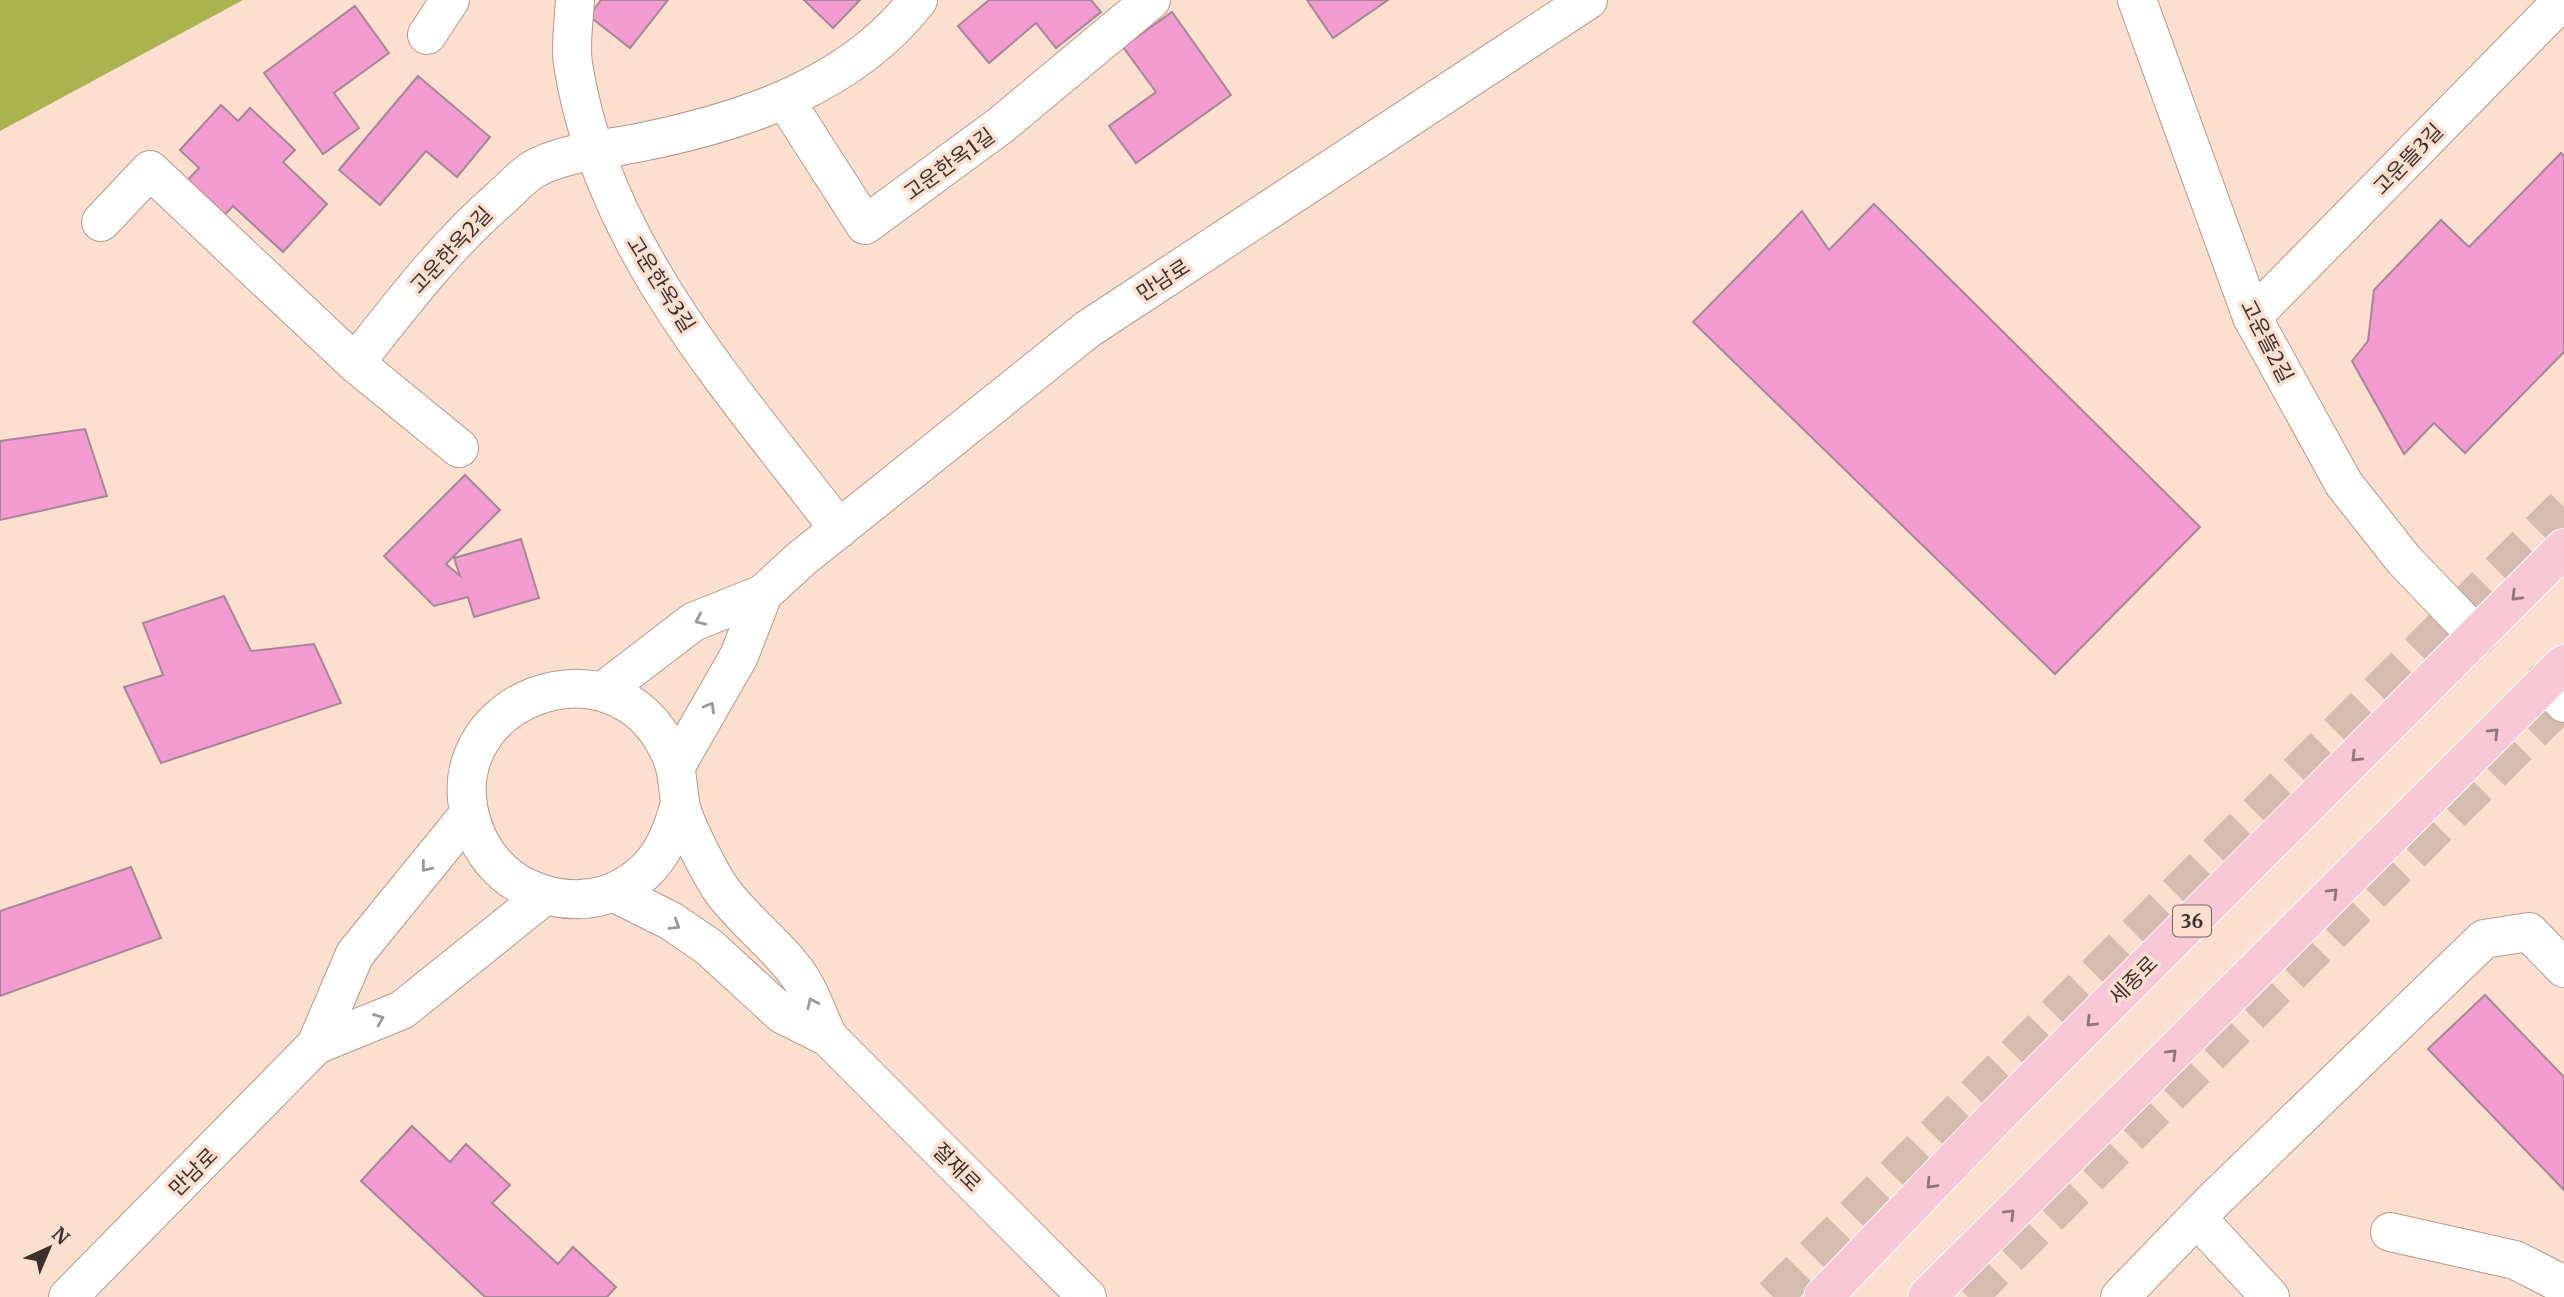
<svg xmlns="http://www.w3.org/2000/svg" width="2564" height="1297" viewBox="0 0 2564 1297" font-family="Merriweather,'Noto Sans KR',serif">
  <rect width="100%" height="100%" fill="#fcdfcf"/>
  <path fill="#aab34e" d="M0,0H243L0,131Z"/>
  <g fill="#f39ad0" stroke="#a38897" stroke-width="2">
    <path d="M601,0H668L630,48L589,16Z"/>
    <path d="M804,0H860L833,28Z"/>
    <path d="M989,0H1091L1101,12L1056,48L1036,23L989,63L958,26Z"/>
    <path d="M1307,0H1388L1333,38Z"/>
    <path d="M355,6L389,53L334,93L359,128L323,154L264,73Z"/>
    <path d="M1172,12L1231,95L1136,163L1109,126L1156,92L1123,47Z"/>
    <path d="M418,76L490,137L457,177L426,151L380,205L339,170Z"/>
    <path d="M221,105L238,121L250,108L295,150L283,162L327,204L283,252L233,206L217,223L180,188L199,168L180,150Z"/>
    <path d="M2561,153L2564,156V352L2465,453L2434,423L2404,454L2352,361L2368,341L2374,290L2441,220L2469,247Z"/>
    <path d="M1874,204L2200,527L2055,674L1693,322L1802,211L1829,250Z"/>
    <path d="M85,429L107,496L0,520V441Z"/>
    <path d="M465,475L500,510L446,564L460,576L454,558L521,539L539,598L474,617L468,597L434,606L384,556Z"/>
    <path d="M224,596L251,651L314,644L341,703L161,763L124,687L163,675L143,623Z"/>
    <path d="M131,867L161,938L0,996V911Z"/>
    <path d="M2485,995L2564,1077V1190L2428,1049Z"/>
    <path d="M412,1126L450,1162L466,1144L510,1185L492,1203L558,1264L573,1247L616,1287L607,1297H485L361,1181Z"/>
  </g>
  <g fill="none" stroke-linecap="round" stroke-linejoin="round">
    <g stroke="#d6bcae" stroke-width="38" stroke-dasharray="38 19" stroke-linecap="butt">
      <path d="M1773,1297L2564,507"/>
      <path d="M1968,1297L2564,700"/>
    </g>
    <g stroke="#b5998a" stroke-width="40">
      <g id="minor">
        <path d="M575,0C574,20 570,44 573,64C601,246 731,387 839,529"/>
        <path d="M2137,0L2252,317L2344,484L2404,560L2477,636"/>
        <path d="M427,35L450,0"/>
        <path d="M785,100L865,225L1001,125L1151,0"/>
        <path d="M101,222L150,170L355,363C401,305 446,245 502,197C512,188 523,175 534,169C565,152 609,149 642,142C745,121 851,86 918,0"/>
        <path d="M2252,317L2563,0"/>
        <path d="M355,363L459,448"/>
        <path d="M2545,682L2564,703"/>
        <path d="M603,691L693,622L763,594L801,559L1088,329L1588,0"/>
        <path d="M676,766L739,656L763,594"/>
        <path d="M615,893L671,921L709,947L782,1014L828,1037C819,1018 812,996 801,979C780,947 746,923 723,892C712,877 682,820 680,802C677,783 678,769 669,751C613,630 431,702 473,826C482,853 501,876 527,888C559,903 596,904 627,885C659,866 671,837 680,803"/>
        <path d="M828,1037L1087,1297"/>
        <path d="M316,1045L402,1010L544,896"/>
        <path d="M2197,1218L2270,1297"/>
        <path d="M2390,1232L2515,1260L2564,1285"/>
        <path d="M68,1297L316,1045L355,954L469,814"/>
        <path d="M2120,1297L2213,1201L2484,939L2529,932L2564,968"/>
      </g>
    </g>
    <g stroke="#fff" stroke-width="40">
      <g id="major">
        <path d="M1823,1297L1991,1122L2564,548"/>
        <path d="M1927,1297L2564,664"/>
      </g>
    </g>
    <use href="#minor" stroke="#fff" stroke-width="38"/>
    <use href="#major" stroke="#f9c8d7" stroke-width="38"/>
  </g>
  <defs><path id="oneway-chevron" d="M-2-3.5L2.5 0L-2 3.5" fill="none" stroke-width="1.6" stroke-linecap="round" stroke-linejoin="round" transform="scale(1.75)"/></defs>
  <g stroke="#917578">
    <use href="#oneway-chevron" transform="translate(2516 596) rotate(135)"/>
    <use href="#oneway-chevron" transform="translate(2494 733) rotate(-45)"/>
    <use href="#oneway-chevron" transform="translate(2356 757) rotate(135)"/>
    <use href="#oneway-chevron" transform="translate(2333 893) rotate(-45)"/>
    <use href="#oneway-chevron" transform="translate(2091 1022) rotate(135)"/>
    <use href="#oneway-chevron" transform="translate(2172 1054) rotate(-45)"/>
    <use href="#oneway-chevron" transform="translate(1931 1184) rotate(134)"/>
    <use href="#oneway-chevron" transform="translate(2010 1214) rotate(-45)"/>
  </g>
  <g stroke="#9e9895">
    <use href="#oneway-chevron" transform="translate(700 620) rotate(155)"/>
    <use href="#oneway-chevron" transform="translate(710 707) rotate(-60)"/>
    <use href="#oneway-chevron" transform="translate(426 867) rotate(129)"/>
    <use href="#oneway-chevron" transform="translate(675 925) rotate(32)"/>
    <use href="#oneway-chevron" transform="translate(812 1003) rotate(-115)"/>
    <use href="#oneway-chevron" transform="translate(379 1019) rotate(-22)"/>
  </g>
  <g text-anchor="middle" dominant-baseline="central" stroke-width="7" stroke-linejoin="round" paint-order="stroke">
    <rect fill="#fcdfcf" stroke="#76655c" stroke-width="2" x="2173" y="905.5" width="38" height="31" rx="5"/>
    <g font-size="19" font-weight="bold" fill="#3c312b">
      <text x="2192" y="921">36</text>
    </g>
    <g font-size="21" fill="#3c312b" stroke="#fcdfcf">
      <text transform="translate(2408 159) rotate(-46)">고운뜰3길</text>
      <text transform="translate(949 164) rotate(-36)">고운한옥1길</text>
      <text transform="translate(451 250) rotate(-47)">고운한옥2길</text>
      <text transform="translate(1163 280) rotate(-33)">만남로</text>
      <text transform="translate(661 284) rotate(58)">고운한옥3길</text>
      <text transform="translate(2267 341) rotate(63)">고운뜰2길</text>
      <text transform="translate(2133 980) rotate(-45)">세종로</text>
      <text transform="translate(957 1167) rotate(45)">절재로</text>
      <text transform="translate(193 1172) rotate(-45)">만남로</text>
    </g>
  </g>
  <g transform="translate(49 1248) rotate(44)" stroke="#fcdfcf" stroke-width="5" paint-order="stroke">
  <path d="M0-5L12 26L0 18L-12 26Z" fill="#3c312b"/>
  <text y="-10" font-size="19" font-weight="bold" text-anchor="middle" fill="#3c312b">N</text>
  </g>
</svg>
